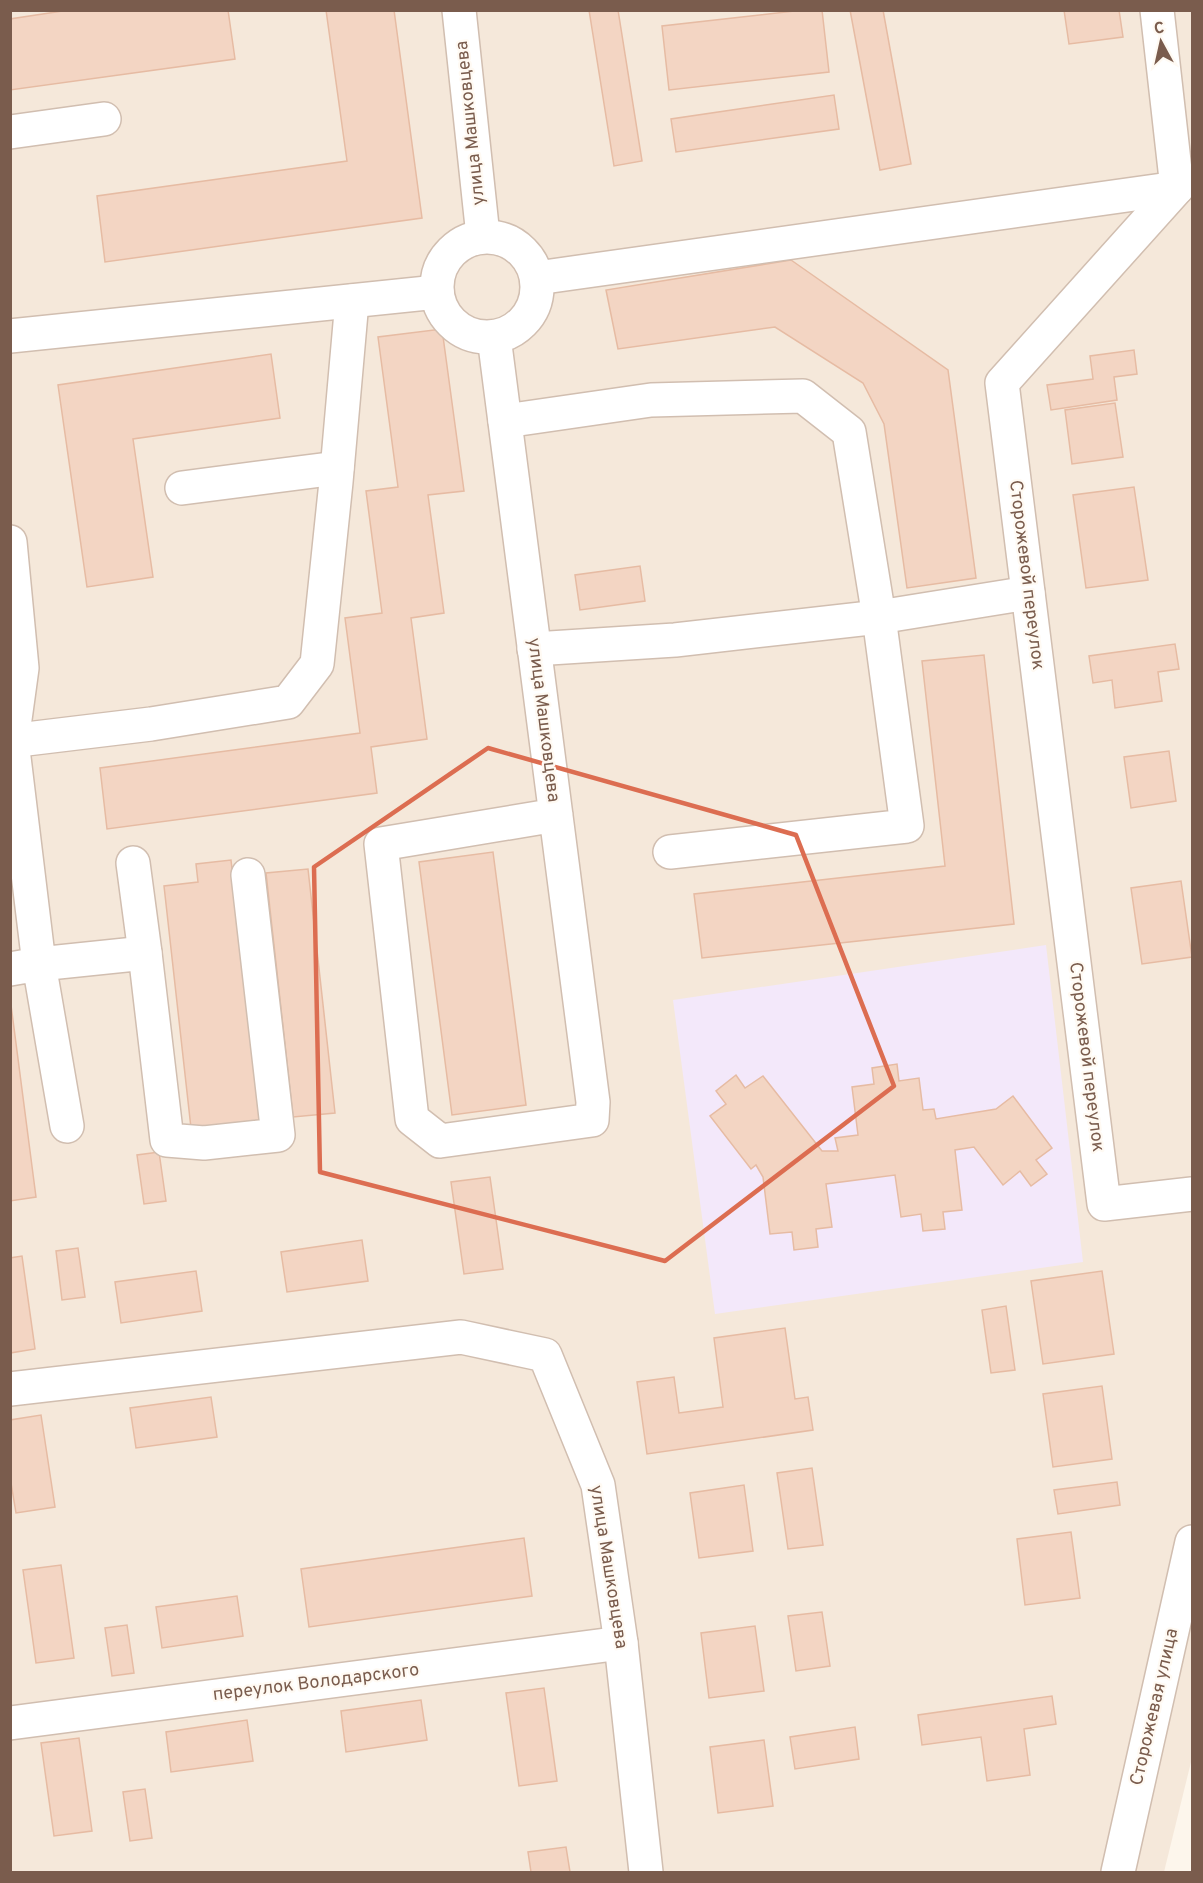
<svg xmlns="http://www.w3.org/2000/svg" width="1203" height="1883" viewBox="0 0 1203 1883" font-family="Overpass,sans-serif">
  <rect width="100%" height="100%" fill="#fdf6ec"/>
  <path fill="#f5e8da" d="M11,11H1192V1758L1164,1872H11Z"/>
  <path fill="#f3e8fa" d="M1046,945L1083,1262L715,1314L673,1000Z"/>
  <g fill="#f3d5c3" stroke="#e6bba3" stroke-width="1.5">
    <path d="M69,10H228L235,59L10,90V19Z"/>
    <path d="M326,10H394L422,218L105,262L97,196L347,161Z"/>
    <path d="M589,10H618L642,161L614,166Z"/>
    <path d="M803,10H822L829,72L669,90L662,26Z"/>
    <path d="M850,10H883L911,164L880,170Z"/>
    <path d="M1064,10H1119L1123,37L1069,44Z"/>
    <path d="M834,95L839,129L676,152L671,119Z"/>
    <path d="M791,260L948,370L976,578L907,588L884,424L863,383L775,327L618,349L606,290Z"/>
    <path d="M442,329L464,491L428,495L444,613L411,618L427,739L371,747L377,793L107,829L100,768L360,733L345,618L382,613L366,491L398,487L378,337Z"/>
    <path d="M1134,350L1137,374L1114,377L1117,400L1051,410L1047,385L1093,379L1090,356Z"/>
    <path d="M271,354L280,418L133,439L153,577L87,587L58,385Z"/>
    <path d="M1115,403L1123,457L1072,464L1065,410Z"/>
    <path d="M1134,487L1148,580L1086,588L1073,495Z"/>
    <path d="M640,566L645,601L580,610L575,575Z"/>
    <path d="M1175,644L1179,669L1158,672L1162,701L1115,708L1112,680L1093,683L1089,656Z"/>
    <path d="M984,655L1014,924L702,958L694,894L945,866L922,661Z"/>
    <path d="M1169,751L1176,801L1131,808L1124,757Z"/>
    <path d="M493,852L526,1105L452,1115L419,862Z"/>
    <path d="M231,860L260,1120L191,1128L164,886L198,882L196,864Z"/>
    <path d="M308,869L335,1113L293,1117L266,873Z"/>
    <path d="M1181,881L1192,957L1142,964L1131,888Z"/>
    <path d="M11,1005L36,1197L10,1201V1005Z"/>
    <path d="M897,1064L899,1081L919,1078L923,1110L934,1109L936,1119L996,1109L1013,1096L1052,1148L1036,1160L1047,1174L1031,1186L1020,1171L1003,1185L974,1147L955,1150L962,1210L943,1212L945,1229L923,1231L921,1214L901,1217L895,1175L826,1184L832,1227L816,1229L818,1247L794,1250L792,1232L770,1234L763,1177L756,1165L751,1169L710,1116L726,1104L716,1091L736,1075L745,1088L763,1076L822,1151H838L835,1138L858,1135L852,1087L874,1084L872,1068Z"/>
    <path d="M159,1152L166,1201L144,1204L137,1155Z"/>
    <path d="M490,1177L503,1269L464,1274L451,1182Z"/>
    <path d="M362,1240L368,1281L287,1292L281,1252Z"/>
    <path d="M78,1248L85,1297L62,1300L56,1251Z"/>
    <path d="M22,1256L35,1349L10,1353V1258Z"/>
    <path d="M196,1271L202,1311L121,1323L115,1282Z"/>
    <path d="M1102,1271L1114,1354L1043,1364L1031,1281Z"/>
    <path d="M1006,1306L1015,1370L991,1373L982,1310Z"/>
    <path d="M785,1328L795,1399L808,1397L813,1430L647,1454L637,1382L674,1377L679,1413L723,1407L714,1338Z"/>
    <path d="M1102,1386L1112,1459L1053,1467L1043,1394Z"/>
    <path d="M211,1397L217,1437L136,1448L130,1408Z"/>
    <path d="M41,1415L55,1507L16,1513L10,1477V1420Z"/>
    <path d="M812,1468L823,1545L788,1549L777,1473Z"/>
    <path d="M1117,1482L1120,1505L1058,1514L1054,1490Z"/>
    <path d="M744,1485L753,1551L699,1558L690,1493Z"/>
    <path d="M1071,1532L1080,1598L1025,1605L1017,1539Z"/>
    <path d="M524,1538L532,1596L309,1627L301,1569Z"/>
    <path d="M61,1565L74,1658L36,1663L23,1570Z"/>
    <path d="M237,1596L243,1636L162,1648L156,1607Z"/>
    <path d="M822,1612L830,1666L796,1671L788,1616Z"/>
    <path d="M127,1625L134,1673L112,1676L105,1628Z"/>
    <path d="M755,1626L764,1691L709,1698L701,1633Z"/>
    <path d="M544,1688L557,1781L519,1786L506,1693Z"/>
    <path d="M1052,1696L1056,1724L1024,1729L1030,1775L987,1781L981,1737L922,1745L918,1715Z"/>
    <path d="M421,1700L427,1740L346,1752L341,1711Z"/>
    <path d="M247,1720L253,1761L171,1772L166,1732Z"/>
    <path d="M855,1727L859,1759L795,1769L790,1737Z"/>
    <path d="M79,1738L92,1831L54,1836L41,1743Z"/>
    <path d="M764,1740L773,1806L718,1813L710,1747Z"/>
    <path d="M145,1789L152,1838L130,1841L123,1792Z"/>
    <path d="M566,1847L570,1872H531L528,1852Z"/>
  </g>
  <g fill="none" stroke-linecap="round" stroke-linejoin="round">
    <g stroke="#d1beb0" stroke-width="36">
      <g id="minor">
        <path d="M459,10L483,236"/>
        <path d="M1157,10L1177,188L1002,383L1104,1204L1192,1194"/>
        <path d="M10,132L104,119"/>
        <circle cx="487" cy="287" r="50"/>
        <path d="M537,278L1177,188"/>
        <path d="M10,336L437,292"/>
        <path d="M494,337L593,1102L592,1120L440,1141L412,1119L381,844L556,815"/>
        <path d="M505,421L651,400L803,396L849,432L879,617L907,826L670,852"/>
        <path d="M182,488L337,468"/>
        <path d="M10,542L22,668L12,741L39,964L145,953L167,1140L204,1143L278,1135L248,875"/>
        <path d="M534,649L675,640L879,617L1028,593"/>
        <path d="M10,741L151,724L288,702L317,664L336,482L352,301"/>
        <path d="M133,863L145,953"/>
        <path d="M10,969L39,964L67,1126"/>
        <path d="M10,1389L461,1337L545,1355L598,1485L621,1643L646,1872"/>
        <path d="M10,1723L621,1643"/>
        <path d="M1118,1872L1192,1542"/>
      </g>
    </g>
    <use href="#minor" stroke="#fff" stroke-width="33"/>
  </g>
  <path fill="none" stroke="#dc6d51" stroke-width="4.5" stroke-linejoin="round" d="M488,748L796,835L894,1086L665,1261L320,1172L314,867Z"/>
  <g text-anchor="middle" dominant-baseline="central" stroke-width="4.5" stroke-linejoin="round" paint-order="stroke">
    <g font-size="18" fill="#7a5c4d" stroke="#fffaf3">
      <text transform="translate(471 123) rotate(-96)">улица Машковцева</text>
      <text transform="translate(1026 575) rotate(83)">Сторожевой переулок</text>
      <text transform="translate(543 720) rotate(83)">улица Машковцева</text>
      <text transform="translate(1086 1057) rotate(83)">Сторожевой переулок</text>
      <text transform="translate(608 1567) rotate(81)">улица Машковцева</text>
      <text transform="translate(316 1683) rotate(-7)">переулок Володарского</text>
      <text transform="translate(1155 1707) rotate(-77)">Сторожевая улица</text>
    </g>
  </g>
  <rect width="1203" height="1883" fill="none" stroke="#7a5c4d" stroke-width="24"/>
  <g transform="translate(1161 42) rotate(352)" stroke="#fffaf3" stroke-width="4.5" paint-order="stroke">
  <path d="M0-4.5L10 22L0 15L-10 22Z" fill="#7a5c4d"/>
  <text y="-9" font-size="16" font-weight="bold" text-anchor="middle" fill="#7a5c4d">С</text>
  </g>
</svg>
